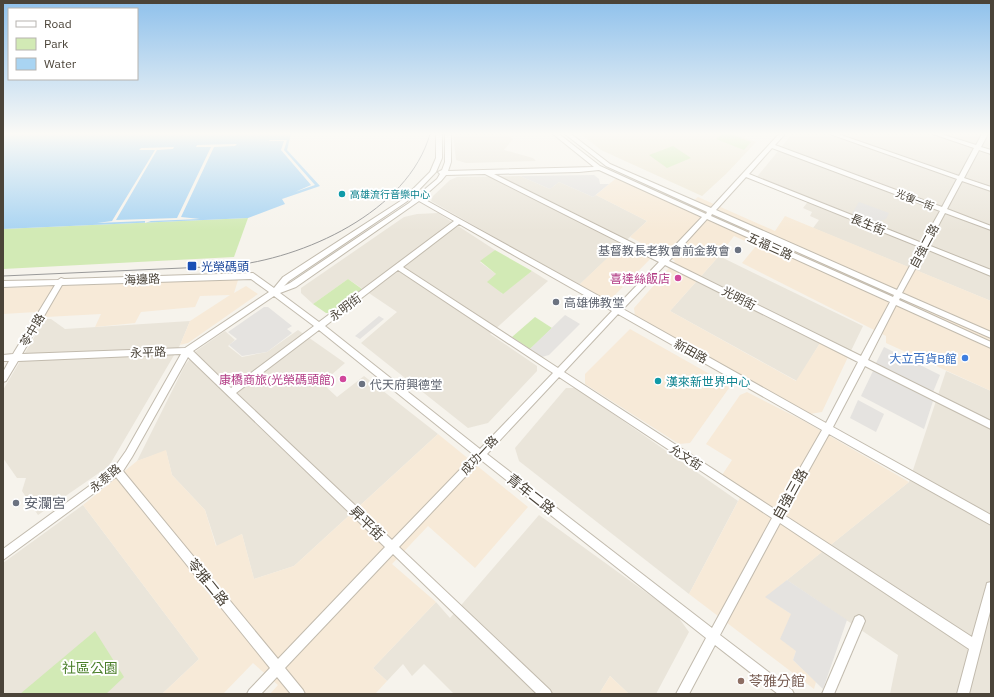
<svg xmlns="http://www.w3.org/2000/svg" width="994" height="697" viewBox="0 0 994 697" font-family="'IBM Plex Sans','Noto Sans TC',sans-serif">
  <rect width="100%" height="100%" fill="#f6f3ec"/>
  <g fill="#eae5da">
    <path d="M453,134H507L513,139L504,150L533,158L536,161L466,163L456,160Z"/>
    <path d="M792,134H830L835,136L842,134H991V301L813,228L819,220L810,216L812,212L803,208L810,199L756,178Z"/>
    <path d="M520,176L550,189L559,182L593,197L596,195L647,221L579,285L431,201L433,196L450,180L457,177Z"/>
    <path d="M438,213L495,250L480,262L496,274L502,294L532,271L548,281L490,334L537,366V371L488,423L468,428L361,343L397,312L348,279L313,304L301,293V288L404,217L417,214Z"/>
    <path d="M719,256L863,326L848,357L820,343L797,381L670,311Z"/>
    <path d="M45,319H51L65,329L190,321L180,345L109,466L38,515L22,491L26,478H17L3,458V390Z"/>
    <path d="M298,330L345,363L322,383L337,397L364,376L438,434L294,566L254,579L242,534L217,547L205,510L172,475L166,451L137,461L185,365L196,351L225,331L235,340L228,346L242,357L267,352Z"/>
    <path d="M946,371L991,391V694H890L898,655L787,580L909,482Z"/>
    <path d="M566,388H576L738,501L689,594L519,461L515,448Z"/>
    <path d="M83,505L199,659L162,694H3V563Z"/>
    <path d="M539,515L676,614L689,632L656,694H629L610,676L599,694H454L424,664L412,676L403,664L387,681L373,668L436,602L450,618Z"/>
  </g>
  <g fill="#f7ead8">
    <path d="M620,175L687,206L698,197L775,231L785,216L991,301V391L886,343V336L742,263L756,246L734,236L719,256L670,311L796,381L820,343L848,357L822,412L810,414L635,317L634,308L675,261L630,237L647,221L596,195Z"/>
    <path d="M623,243L652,257L612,298H603L579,285Z"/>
    <path d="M230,279L238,280L234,293L246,286L258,294L188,343L180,345L190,321L230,295L200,296L195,307L141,312L135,323L95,327L101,314L46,317L36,312L3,314V288Z"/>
    <path d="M630,329L722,381L729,388L690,443L679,444L585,384V374Z"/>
    <path d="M747,392L804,421L909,482L766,597L791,614L796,651L793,660L816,682L814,689L689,594L744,490L722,475L732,460L706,444L740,395Z"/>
    <path d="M438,434L528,507L475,568L428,526L392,564L436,602L373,668L387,681L375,694H270L278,685L253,663L223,694H162L199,659L83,505L137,461L166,450L172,475L205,510L216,546L242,534L254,579L294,566Z"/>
    <path d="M610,676L629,694H599Z"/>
  </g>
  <path fill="#efe8d6" d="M581,134H735L756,142L727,173L702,196L601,150Z"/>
  <g fill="#d2eab5">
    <path d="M722,134H730L751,142L744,150L716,139Z"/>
    <path d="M673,146L691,158L667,168L649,155Z"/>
    <path d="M248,218L234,257L3,269V229Z"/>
    <path d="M495,250L532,271L503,294L487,282L496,274L480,261Z"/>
    <path d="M348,279L362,289L330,313H326L313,304Z"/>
    <path d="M535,317L552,328L530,349L512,337Z"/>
    <path d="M95,631L124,677L106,694H20Z"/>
  </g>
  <g fill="#e5e3e0">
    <path d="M594,175L599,179L600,184H609L593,197L559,182L550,189L520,176Z"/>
    <path d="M859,202L889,213L886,219L878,222L877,225L851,215Z"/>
    <path d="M264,307H268L292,326L287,329L292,333L267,352L242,356L229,345L237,339L228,332Z"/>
    <path d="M565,315L580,324L549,355L542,357L530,349Z"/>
    <path d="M379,316L384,319L360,339L355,336Z"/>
    <path d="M884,347L940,375L933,392L876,363Z"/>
    <path d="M873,371L933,401L924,429L861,396Z"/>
    <path d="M858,400L884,414L876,432L850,418Z"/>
    <path d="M787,580L847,620L823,689L793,660L796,651L780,639L791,614L765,597Z"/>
  </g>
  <path fill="#a9d4f2" d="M3,134H291L287,150L320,186L282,199L285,204L248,218L3,229Z"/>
  <g fill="#f6f3ec">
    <path d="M270,140H287L284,150L315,185L295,192L311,185L281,150L284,141H269Z"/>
    <path d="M237,144L235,146L214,147L181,217L200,219L151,221L145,223V221L97,223L112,221L155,150H139L141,148L174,147L173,149L157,150L116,220L177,218L211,147H196L197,145Z"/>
  </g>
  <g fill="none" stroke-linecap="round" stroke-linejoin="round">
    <g stroke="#c2bbae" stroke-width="2">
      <g id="minor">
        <path d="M436,134H442V158L436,172L415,194L418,195L437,179L440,174L438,172L442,170L445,162V134H451V162L448,171L594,167L553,134H559L600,166L706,214L707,212L606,166L565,134H571L610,164L711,208L779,134H785L775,145L942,207L957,179L830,134H838L959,176L974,148L933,134H941L976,145L982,134H988L981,147L991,150V154L979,150L964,178L991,187V191L962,181L947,209L991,226V230L945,213L928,245L991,270V276L926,249L902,293L991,332V338L900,298L899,300L991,342V348L896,305L868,360L991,421V429L865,366L833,427L991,515V525L829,434L784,515L972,637L986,587L987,583L991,582V608L969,694H957L969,649L780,523L720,635L792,690L794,694H778L715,645L689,694H676L706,638L481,460L399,547L550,690L552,694H537L393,554L285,668L303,690L305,694H291L277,677L261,694H247L249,690L270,668L116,477L3,560V549L114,468L126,451L181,354L18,361L6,381L3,382V372L9,361H3V355L13,354L55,285L3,287V281L58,280L61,278L64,279L253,273L274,288L283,277L402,200L430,172L436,158ZM772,148L940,211L922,243L749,174ZM599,170L702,217L663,258L494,174L579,172ZM485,174L659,262L617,306L422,198L441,181L446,175ZM746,177L920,247L897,290L716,210ZM412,197L414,198L409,203L290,283L284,286L289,281L406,202ZM419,201L454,221L319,322L280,293L296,287ZM712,214L894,295L893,297L711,216ZM707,219L890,302L861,356L669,261ZM459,224L612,311L558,368L403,267ZM665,265L858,362L826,423L623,309ZM398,270L553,373L480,449L325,326ZM251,279L269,292L185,348L22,354L62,285ZM274,296L314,326L231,388L193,351ZM618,314L822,430L776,510L564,372ZM319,330L474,455L392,540L236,393ZM188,357L385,547L278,659L123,471L132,457ZM559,377L772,518L712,628L487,454Z"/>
        <path d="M859,615L863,617L865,621L834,694H822L855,617Z"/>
      </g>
    </g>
    <use href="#minor" fill="#fff" fill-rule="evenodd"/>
    <path stroke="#9a9a9a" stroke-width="1" d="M3,276L228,266C303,259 408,212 430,134"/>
  </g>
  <linearGradient id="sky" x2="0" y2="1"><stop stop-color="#8fc1ec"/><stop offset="0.58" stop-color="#fbfaf6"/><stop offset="1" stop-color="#fbfaf6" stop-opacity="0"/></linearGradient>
  <rect width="994" height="231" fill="url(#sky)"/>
  <g fill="#0f9aa8" stroke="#fff" stroke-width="1.5">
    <circle cx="342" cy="194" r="4"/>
    <circle cx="658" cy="381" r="4"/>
  </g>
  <g fill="#6b7280" stroke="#fff" stroke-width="1.5">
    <circle cx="738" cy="250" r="4"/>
    <circle cx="556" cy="302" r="4"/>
    <circle cx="362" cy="384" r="4"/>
    <circle cx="16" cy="503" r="4"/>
  </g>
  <rect fill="#1a4fb4" stroke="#fff" stroke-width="1.5" x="187" y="261" width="10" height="10" rx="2"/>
  <g fill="#d1479c" stroke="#fff" stroke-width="1.5">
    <circle cx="678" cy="278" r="4"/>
    <circle cx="343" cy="379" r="4"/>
  </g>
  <circle fill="#3f7fe0" stroke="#fff" stroke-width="1.5" cx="965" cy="358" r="4"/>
  <circle fill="#8d6e63" stroke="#fff" stroke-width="1.5" cx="741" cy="681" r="4"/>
  <g text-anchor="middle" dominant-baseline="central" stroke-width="4" stroke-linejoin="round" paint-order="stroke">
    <g font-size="10" fill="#0d838f" stroke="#fff" text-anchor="start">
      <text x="350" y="194">高雄流行音樂中心</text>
    </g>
    <g font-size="10" fill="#4b4439" stroke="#fff">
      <text transform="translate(915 200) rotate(21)">光復一街</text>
    </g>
    <g font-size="12" fill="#4b4439" stroke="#fff">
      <text transform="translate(868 224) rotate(22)">長生街</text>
      <text transform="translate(770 246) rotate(24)">五福三路</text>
      <text transform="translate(924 246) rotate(-62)">自強二路</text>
      <text transform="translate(142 279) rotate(-2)">海邊路</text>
      <text transform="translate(739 298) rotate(27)">光明街</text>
      <text transform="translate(345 307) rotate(-37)">永明街</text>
      <text transform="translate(32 330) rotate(-60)">苓中路</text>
      <text transform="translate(691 351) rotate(29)">新田路</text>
      <text transform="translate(148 352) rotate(-2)">永平路</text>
      <text transform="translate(479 455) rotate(-47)">成功一路</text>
      <text transform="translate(686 457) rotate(33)">允文街</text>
      <text transform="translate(105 478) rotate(-40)">永泰路</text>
    </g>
    <g font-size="12" fill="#5b616d" stroke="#fff" text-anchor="start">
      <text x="730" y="250" text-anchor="end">基督教長老教會前金教會</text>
      <text x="564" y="302">高雄佛教堂</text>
      <text x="370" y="384">代天府興德堂</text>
    </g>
    <g font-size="12" fill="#164399" stroke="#fff" text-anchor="start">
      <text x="201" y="266">光榮碼頭</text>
    </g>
    <g font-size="12" fill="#b23c85" stroke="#fff" text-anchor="end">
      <text x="670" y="278">喜達絲飯店</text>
      <text x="335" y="379">康橋商旅(光榮碼頭館)</text>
    </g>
    <g font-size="12" fill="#366cbe" stroke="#fff" text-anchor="end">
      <text x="957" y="358">大立百貨B館</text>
    </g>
    <g font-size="12" fill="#0d838f" stroke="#fff" text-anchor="start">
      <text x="666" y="381">漢來新世界中心</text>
    </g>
    <g font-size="14" fill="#4b4439" stroke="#fff">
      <text transform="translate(531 494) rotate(38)">青年二路</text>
      <text transform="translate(790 494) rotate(-61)">自強三路</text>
      <text transform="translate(367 523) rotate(44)">昇平街</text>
      <text transform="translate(208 582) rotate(51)">苓雅二路</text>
    </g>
    <g font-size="14" fill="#5b616d" stroke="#fff" text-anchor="start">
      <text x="24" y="503">安瀾宮</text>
    </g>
    <g font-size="14" fill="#4a7f2a" stroke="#fff">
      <text x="90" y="668">社區公園</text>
    </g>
    <g font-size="14" fill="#785e54" stroke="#fff" text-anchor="start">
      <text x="749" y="681">苓雅分館</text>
    </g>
  </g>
  <rect width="994" height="697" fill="none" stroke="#4b4439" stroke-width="8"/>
  <rect x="8" y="8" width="130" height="72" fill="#ffffff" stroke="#b7b4b0"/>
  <rect x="16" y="21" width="20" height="6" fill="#ffffff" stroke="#b7b4b0"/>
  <text x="44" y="28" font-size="12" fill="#4b4439">Road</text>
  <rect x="16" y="38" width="20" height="12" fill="#d2eab5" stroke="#b7b4b0"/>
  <text x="44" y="48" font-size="12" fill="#4b4439">Park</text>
  <rect x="16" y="58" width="20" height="12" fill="#a9d4f2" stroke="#b7b4b0"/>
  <text x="44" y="68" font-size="12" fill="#4b4439">Water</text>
</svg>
